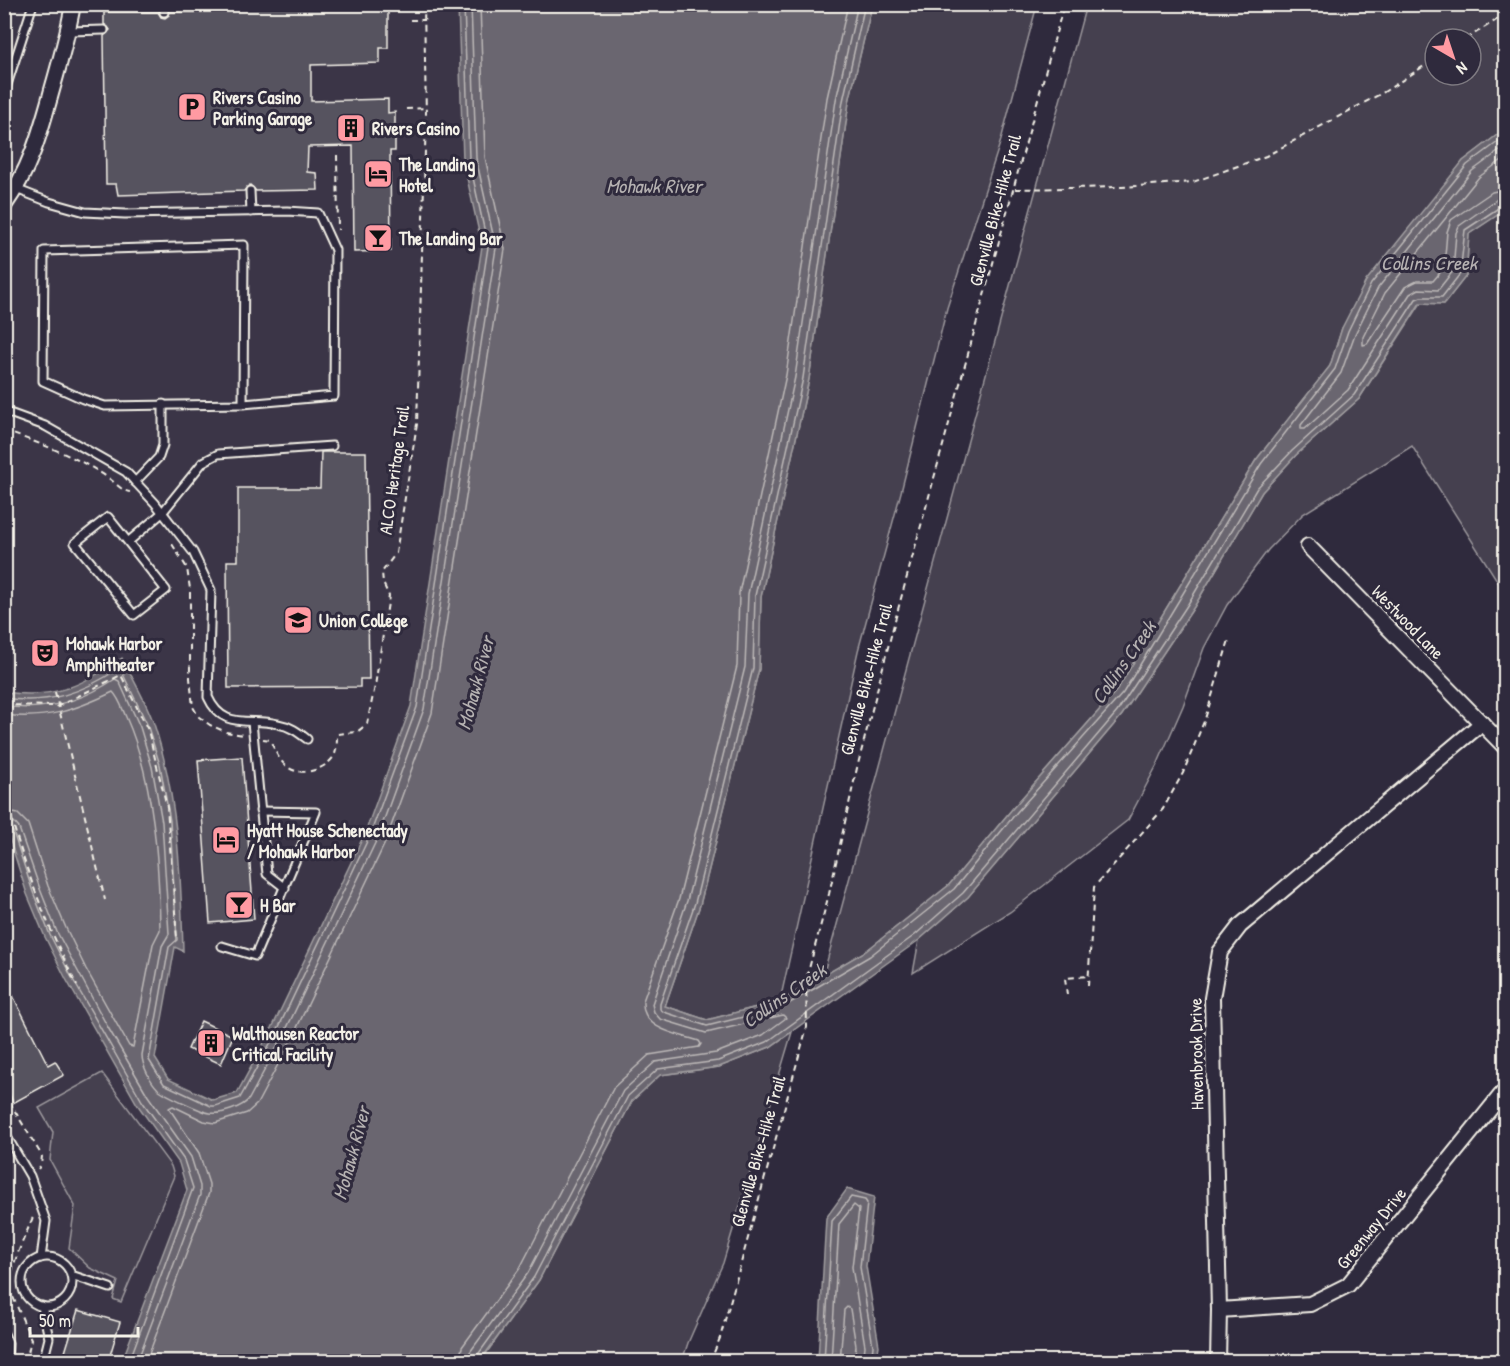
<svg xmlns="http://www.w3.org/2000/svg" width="1510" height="1366" viewBox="0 0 1510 1366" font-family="'Patrick Hand',sans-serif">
  <rect width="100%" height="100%" fill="#2f2a3d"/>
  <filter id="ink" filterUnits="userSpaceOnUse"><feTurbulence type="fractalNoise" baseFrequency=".0167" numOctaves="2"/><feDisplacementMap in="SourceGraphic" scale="12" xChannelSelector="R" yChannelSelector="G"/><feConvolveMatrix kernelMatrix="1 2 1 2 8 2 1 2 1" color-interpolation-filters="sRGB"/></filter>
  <g filter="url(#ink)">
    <path fill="#3b3647" d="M5,5H458L463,160L482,246L411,706L365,833L272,1028L187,1190L122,1361L5,1362Z"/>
    <g fill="#454050" stroke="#9c989c" stroke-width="1.5" fill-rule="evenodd">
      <path d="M872,5H1037L1001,140L947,308L901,492L858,651L780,1001L707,1020L665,1006L700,905L759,669L761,597L809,379L849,102Z"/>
      <path d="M1086,5H1505V129L1463,161L1342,328L1330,366L1256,460L1117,690L1013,808L949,885L866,951L823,976ZM1435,39H1471V75H1435Z"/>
      <path d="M1505,210V593L1412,446L1303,514L1268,550L1227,605L1204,648L1183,706L1158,763L1128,820L1010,912L913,973L919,940L968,897L1122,715L1194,607L1262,492L1296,455L1359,399L1421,303L1444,304L1466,276L1469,234Z"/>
      <path d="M792,1032L723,1263L688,1343L682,1361L480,1362L539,1280L632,1101L660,1075L719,1067L770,1047Z"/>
      <path d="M102,1073L171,1166L174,1176L121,1302L113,1299L118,1281L90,1268L69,1248L75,1206L50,1160L53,1132L39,1108Z"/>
    </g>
    <g fill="#6a6670" stroke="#a19ea0" stroke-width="1.5">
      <path d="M458,5H872L849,102L809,379L761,597L759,669L700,905L665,1006L707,1020L780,1001L866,951L949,885L1013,808L1117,690L1256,460L1330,366L1342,328L1366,281L1463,161L1505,129V210L1469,234L1466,276L1444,304L1420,303L1359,399L1296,455L1262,492L1194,607L1122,715L968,897L919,940L770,1047L719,1067L660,1075L632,1101L539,1280L480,1361H122L187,1190L179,1163L137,1104L66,979L45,937L27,894L5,825V692C53,700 84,685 122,658C133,679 146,701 154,724C178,797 181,875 183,951L175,947L155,1058L168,1079L213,1100L237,1093L272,1028L365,833L411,706L482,246L463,160Z"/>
      <path d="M847,1189L874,1197L866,1266L879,1346L876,1361H818L826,1218Z"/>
    </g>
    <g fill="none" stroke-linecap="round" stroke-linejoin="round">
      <g stroke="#bdb9b8" stroke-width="1.5">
        <path d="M865,4L843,101L803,378L755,596L753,668L695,903L660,1004V1009L664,1012L707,1026L783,1007L870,956L954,889L1017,812L1123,693L1261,464L1335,369L1348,331L1371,284L1467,165L1506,136"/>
        <path d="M1506,146L1472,171L1378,288L1355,334L1341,373L1301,425V429H1305L1348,390L1410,294L1419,289L1438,290L1453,271L1456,233L1459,226L1496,200L1506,198"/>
        <path d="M1506,157L1479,177L1385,293L1363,337V345L1367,344L1405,287L1417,281H1433L1444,268L1447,232L1451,220L1492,192L1506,189"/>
        <path d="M4,698C48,705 82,693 118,669L121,670L147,724L160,765L170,821L177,940L169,947L149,1060L164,1084L211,1106H215L240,1098L277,1031L370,835L417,707L488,247L469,159L464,4"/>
        <path d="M4,706C45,712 81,702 115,679L119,681L140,727L152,767L162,822L169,934L162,946L142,1055C142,1066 151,1082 158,1089C164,1094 202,1112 210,1113C221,1115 243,1107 249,1099L284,1034L377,839L424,709L496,248L476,158L471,4"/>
        <path d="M4,715C47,720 75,710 113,692C119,698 122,708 126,717C154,780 159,862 160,930L153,944L133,1047L129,1046L86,969L66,928L48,886L28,824L18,814L4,811"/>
        <path d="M4,820L14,822L19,828L40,889L57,932L106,1024L148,1096L191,1157L200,1186V1195L137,1362"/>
        <path d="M4,828H9L13,832L33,892L50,935L71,976L142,1101L184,1160L193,1188L129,1362"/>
        <path d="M146,1362L209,1193V1184L199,1153L169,1108L173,1106L204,1121L215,1123L247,1113L257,1104L292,1038L385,843L432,713L505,249L485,157L480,4"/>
        <path d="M459,1362L462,1347L520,1268L614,1087L649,1055L699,1047L701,1044L699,1041C678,1034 641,1030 643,1001L679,899L737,666L739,593L786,375L827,98L848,4"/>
        <path d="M468,1362L470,1352L528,1273L623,1091L655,1062L716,1053L763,1035L786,1018L783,1015L706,1033L660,1019L654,1012L652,1004L687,901L745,667L748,594L795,377L836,100L858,4"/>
        <path d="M475,1362L477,1356L534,1277L628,1096L658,1069L718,1061L767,1042L915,935L963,893L1117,712L1188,604L1257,488L1292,451L1354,395L1416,299L1421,297H1442L1460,274L1465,230L1500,207L1506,206"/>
        <path d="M824,1362L832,1221L851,1197L865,1200L867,1203L860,1267L873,1346L871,1362"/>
        <path d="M831,1362L839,1224L854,1205L859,1209L852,1267L865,1346L863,1362"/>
        <path d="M840,1362L844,1310L847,1307L850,1309L856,1346L854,1362"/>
      </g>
    </g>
    <g fill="#56525f" stroke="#f4f1e8" stroke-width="1.5">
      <path d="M197,4H388V48H380V63L311,65V101L388,99V113L395,112V151H390L391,251L354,252L353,146L308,147L307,172L317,173L318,190L256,191L250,185L247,187L244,191L118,195L116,184H106L104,36L110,30L108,27L104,24V12H158L161,17L165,18L169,15L170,12H197Z"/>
      <path d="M321,452H366L369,679H360V687L228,688L227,561H238V488H320Z"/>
      <path d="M242,757L254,919L210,923L198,760Z"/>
      <path d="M4,978L48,1065L55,1061L64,1075L13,1103L4,1078Z"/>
      <path d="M201,1021L233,1036L221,1064L188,1049Z"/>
      <path d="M78,1310L120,1322L108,1362H62Z"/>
    </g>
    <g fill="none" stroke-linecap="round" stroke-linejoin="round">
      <g stroke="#f4f1e8" stroke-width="11">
        <g id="service">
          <path d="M164,12V4"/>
          <path d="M69,31L104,30"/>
          <path d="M4,94L33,4"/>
          <path d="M16,189L49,202L85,212L125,214L287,211L318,213L335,250L334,396L243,404L105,406L83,399L43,381L44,251L244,245L243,404"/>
          <path d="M250,191L251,212"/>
          <path d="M4,411L45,426L126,472L155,503L193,552L211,590L208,697C223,731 249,717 278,724C290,726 298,732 307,739"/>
          <path d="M135,482L159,457L163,445V404"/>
          <path d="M128,542L166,590L134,615L75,543L108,517L128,542L162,513L203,462L218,454L332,446"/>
          <path d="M252,722L267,874L285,888"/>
          <path d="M222,946L255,956L316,812L260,811"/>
          <path d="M4,1132L30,1176L46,1221L41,1258"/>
          <circle cx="47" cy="1282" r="25"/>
          <path d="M71,1275L110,1288"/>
          <path d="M42,1306L49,1338L43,1362"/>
          <path d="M4,1334L8,1343L7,1362"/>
        </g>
      </g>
      <g stroke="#f4f1e8" stroke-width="18">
        <g id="minor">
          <path d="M4,206C31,168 40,133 52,90C60,62 68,34 73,4"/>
          <path d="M1308,546L1506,748"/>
          <path d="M1219,1310L1310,1304L1348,1285L1506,1089"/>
          <path d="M1218,1362L1219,1310L1212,998L1220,952L1240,926L1482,723"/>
        </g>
      </g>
      <g stroke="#f4f1e8" stroke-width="2" stroke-dasharray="6 4.5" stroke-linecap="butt">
        <path d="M410,20H424"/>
        <path d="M1466,39L1506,14"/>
        <path d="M406,109L426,108"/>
        <path d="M337,155L338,230"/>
        <path d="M1015,189L1122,187L1193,182L1266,156L1384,92L1435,59"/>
        <path d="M4,431C39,443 76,456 107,477C115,482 121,491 130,492"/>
        <path d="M172,544L187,568L190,589V678L193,707L199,717L210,725L226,732L243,735"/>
        <path d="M55,692L105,900"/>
        <path d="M4,705L58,706L121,675L148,730L167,807L177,939"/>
        <path d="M263,739L270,740C275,750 279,762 289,768C303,777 328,769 335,754C337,748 337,740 337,734L357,732L367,724L375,686L389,596L383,583L382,572L396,553L417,424L426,116L424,4"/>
        <path d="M4,787C19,857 46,923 77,986"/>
        <path d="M1088,986L1094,887L1163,809L1183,773L1205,719L1229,640"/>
        <path d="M1067,995L1065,978L1089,976"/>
        <path d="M4,1093L42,1156L41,1165L38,1169"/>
        <path d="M26,1362L31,1339L10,1290C8,1270 25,1237 33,1217"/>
        <path d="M710,1362L720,1338L807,1027L806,980L829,894L857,768L894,624L1064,4"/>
      </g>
      <use href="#service" stroke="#2f2a3d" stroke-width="7"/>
      <use href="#minor" stroke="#2f2a3d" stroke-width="14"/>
    </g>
  </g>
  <defs>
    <g id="parking-square" transform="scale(1.5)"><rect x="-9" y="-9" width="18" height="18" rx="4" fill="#ff9aa2" stroke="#2f2a3d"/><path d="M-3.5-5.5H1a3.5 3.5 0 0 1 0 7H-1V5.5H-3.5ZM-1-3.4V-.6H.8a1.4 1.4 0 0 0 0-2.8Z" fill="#111"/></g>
    <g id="building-square" transform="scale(1.5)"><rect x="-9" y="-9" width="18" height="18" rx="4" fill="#ff9aa2" stroke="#2f2a3d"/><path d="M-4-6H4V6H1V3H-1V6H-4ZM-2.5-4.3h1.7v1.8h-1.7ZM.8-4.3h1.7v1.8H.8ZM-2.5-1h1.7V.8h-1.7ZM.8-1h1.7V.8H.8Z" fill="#111"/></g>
    <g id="hotel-square" transform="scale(1.5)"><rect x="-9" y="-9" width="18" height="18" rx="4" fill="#ff9aa2" stroke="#2f2a3d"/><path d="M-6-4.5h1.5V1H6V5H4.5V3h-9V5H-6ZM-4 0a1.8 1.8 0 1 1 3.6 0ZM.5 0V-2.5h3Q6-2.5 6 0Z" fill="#111"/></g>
    <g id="bar-square" transform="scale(1.5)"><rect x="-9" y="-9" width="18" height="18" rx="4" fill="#ff9aa2" stroke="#2f2a3d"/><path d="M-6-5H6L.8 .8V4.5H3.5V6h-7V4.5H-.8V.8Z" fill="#111"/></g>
    <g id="university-square" transform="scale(1.5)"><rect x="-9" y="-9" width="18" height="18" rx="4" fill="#ff9aa2" stroke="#2f2a3d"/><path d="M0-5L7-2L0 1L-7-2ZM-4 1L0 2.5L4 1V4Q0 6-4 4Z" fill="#111"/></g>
    <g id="theatre-square" transform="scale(1.5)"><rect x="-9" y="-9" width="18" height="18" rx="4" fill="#ff9aa2" stroke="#2f2a3d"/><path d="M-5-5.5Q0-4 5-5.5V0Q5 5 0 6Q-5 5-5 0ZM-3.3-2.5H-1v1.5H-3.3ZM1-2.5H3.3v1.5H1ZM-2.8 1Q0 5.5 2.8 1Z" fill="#111"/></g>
  </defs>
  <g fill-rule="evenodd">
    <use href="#parking-square" x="192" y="107"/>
    <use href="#building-square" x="351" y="128"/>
    <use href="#hotel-square" x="378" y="174"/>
    <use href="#bar-square" x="378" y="238"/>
    <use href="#university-square" x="298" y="620"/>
    <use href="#theatre-square" x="45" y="653"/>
    <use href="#hotel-square" x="226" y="840"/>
    <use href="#bar-square" x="239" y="905"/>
    <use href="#building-square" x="211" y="1043"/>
  </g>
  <g text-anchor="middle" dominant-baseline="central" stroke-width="6" stroke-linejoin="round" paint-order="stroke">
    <g font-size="18" font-weight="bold" fill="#f4f1e8" stroke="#2f2a3d" text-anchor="start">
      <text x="213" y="97">Rivers Casino<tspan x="213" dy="21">Parking Garage</tspan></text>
      <text x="372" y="128">Rivers Casino</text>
      <text x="399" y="164">The Landing<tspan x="399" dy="21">Hotel</tspan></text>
      <text x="399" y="238">The Landing Bar</text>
      <text x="319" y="620">Union College</text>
      <text x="66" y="643">Mohawk Harbor<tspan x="66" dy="21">Amphitheater</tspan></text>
      <text x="247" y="830">Hyatt House Schenectady<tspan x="247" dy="21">/ Mohawk Harbor</tspan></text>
      <text x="260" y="905">H Bar</text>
      <text x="232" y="1033">Walthousen Reactor<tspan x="232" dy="21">Critical Facility</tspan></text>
    </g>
    <g font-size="18" fill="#f4f1e8" stroke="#2f2a3d">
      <text transform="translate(995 210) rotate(-75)">Glenville Bike-Hike Trail</text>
      <text transform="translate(394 470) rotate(-82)">ALCO Heritage Trail</text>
      <text transform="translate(1408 622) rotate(46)">Westwood Lane</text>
      <text transform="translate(866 679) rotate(-75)">Glenville Bike-Hike Trail</text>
      <text transform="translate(1196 1054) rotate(-91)">Havenbrook Drive</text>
      <text transform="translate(758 1151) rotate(-74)">Glenville Bike-Hike Trail</text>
      <text transform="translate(1371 1228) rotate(-51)">Greenway Drive</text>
    </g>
    <g font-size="20" font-style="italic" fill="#b6b2b2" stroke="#2f2a3d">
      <text x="654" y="185">Mohawk River</text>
      <text x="1429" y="262">Collins Creek</text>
      <text transform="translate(1123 662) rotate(-55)">Collins Creek</text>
      <text transform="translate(475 683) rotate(-75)">Mohawk River</text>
      <text transform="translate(784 995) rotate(-35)">Collins Creek</text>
      <text transform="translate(351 1153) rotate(-75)">Mohawk River</text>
    </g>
  </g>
  <rect width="1510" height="1366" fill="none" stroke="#2f2a3d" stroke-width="24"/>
  <rect x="12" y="12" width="1486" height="1342" fill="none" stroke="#f4f1e8" stroke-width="2" filter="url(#ink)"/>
  <g transform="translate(1453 57) rotate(141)"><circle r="28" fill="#2f2a3d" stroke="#7e7a81" stroke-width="1.5"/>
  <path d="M0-4.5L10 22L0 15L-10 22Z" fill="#ff9aa2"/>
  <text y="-9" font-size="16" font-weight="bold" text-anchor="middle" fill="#f4f1e8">N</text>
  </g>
  <path d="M30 1327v9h108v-9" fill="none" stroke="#f4f1e8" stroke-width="3"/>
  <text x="39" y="1327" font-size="18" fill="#f4f1e8" stroke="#2f2a3d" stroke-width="4.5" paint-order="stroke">50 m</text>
</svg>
